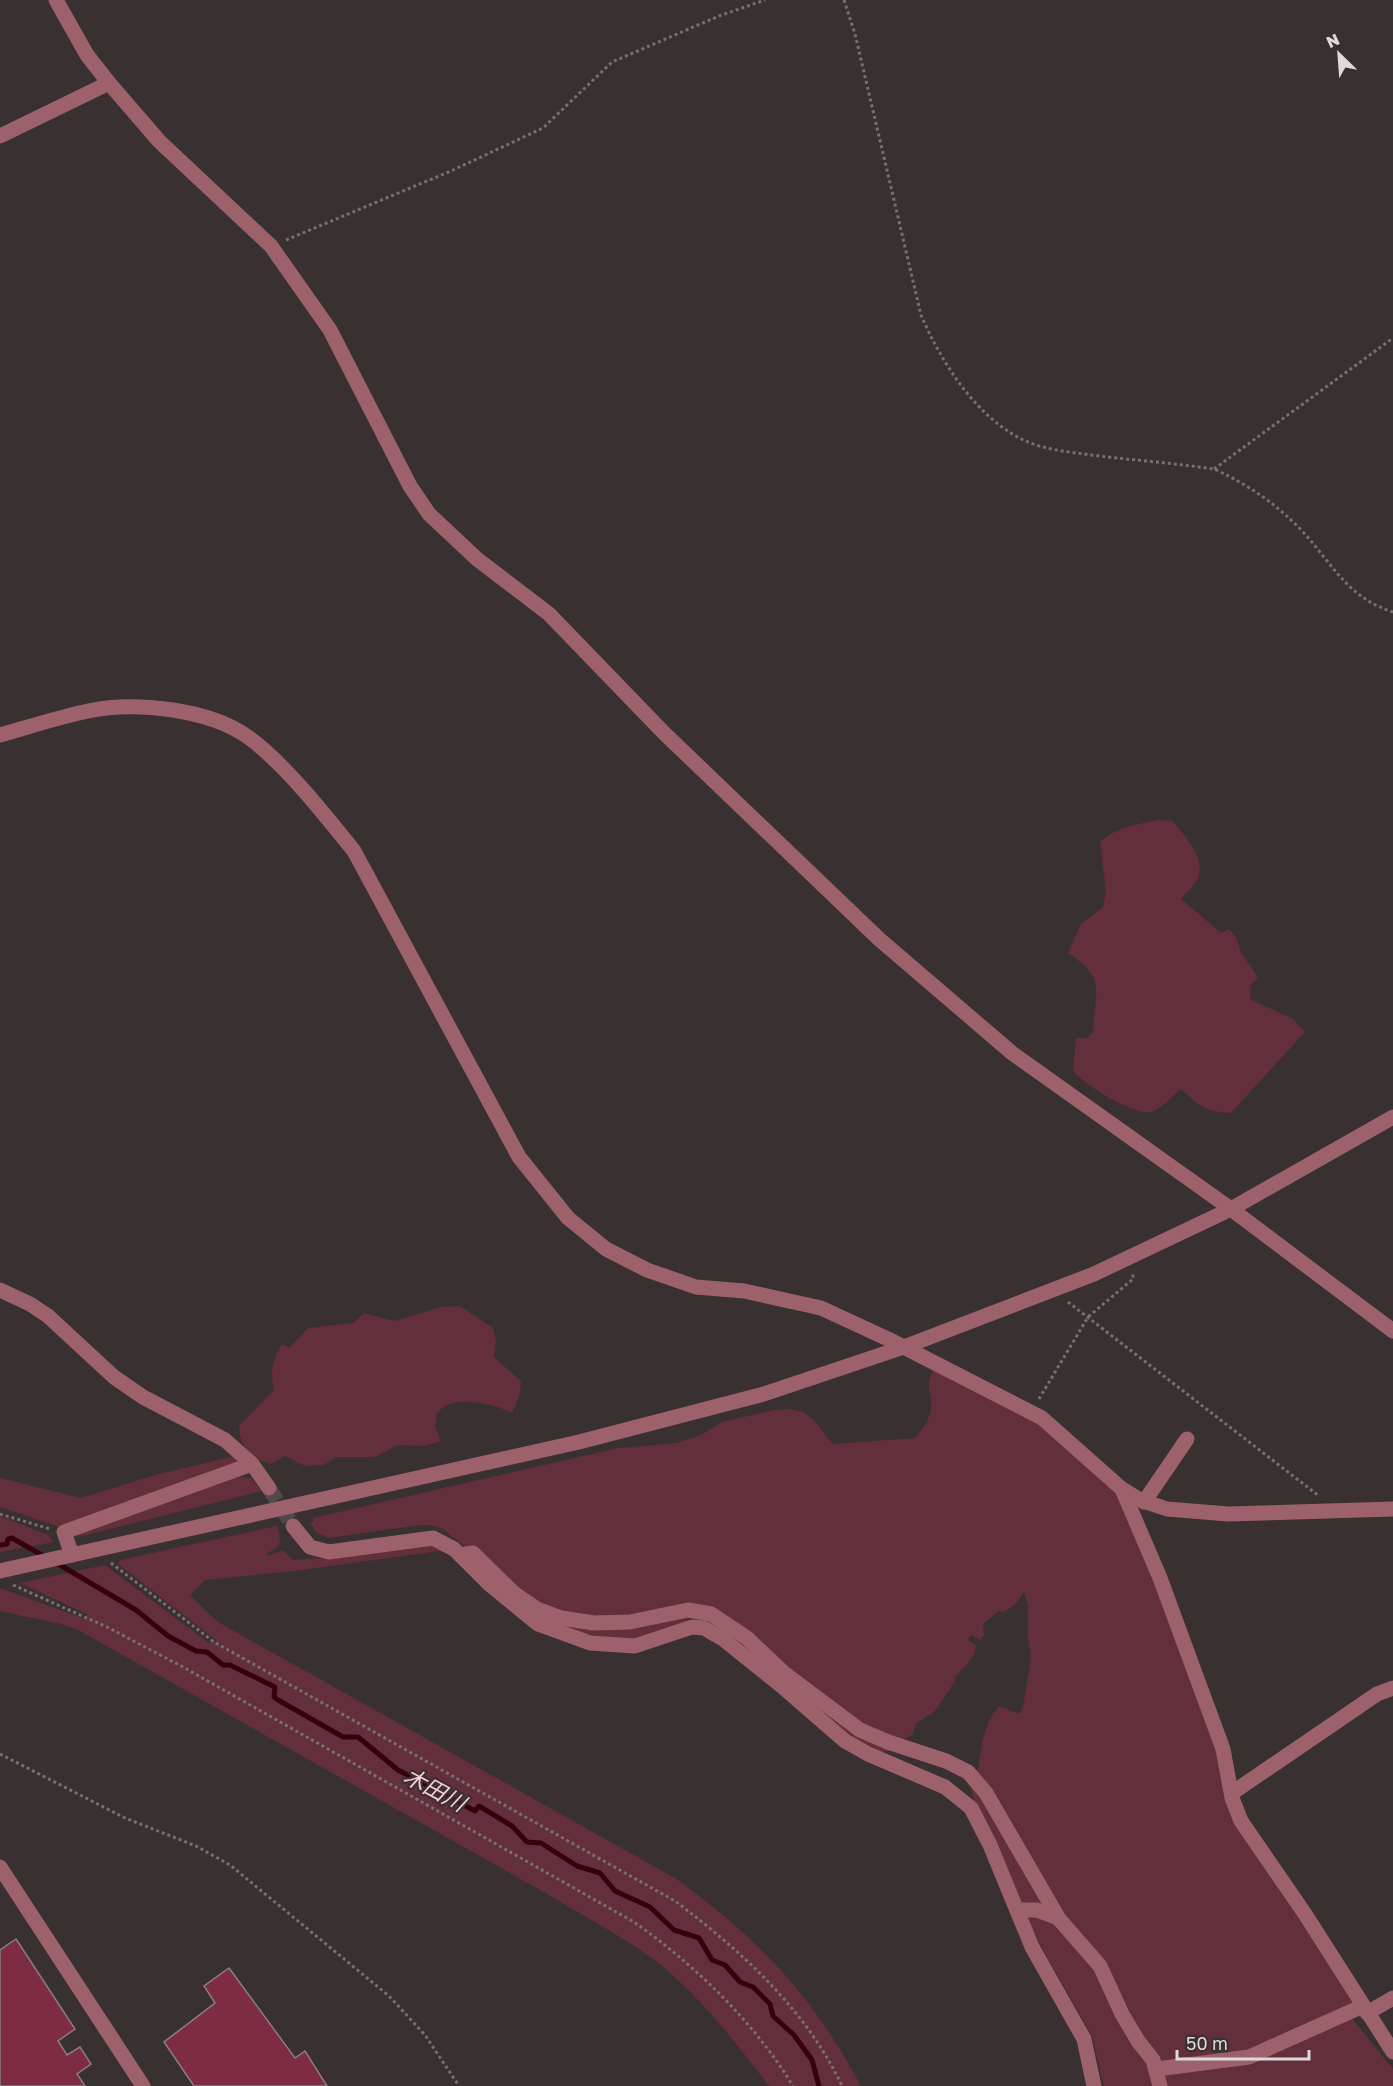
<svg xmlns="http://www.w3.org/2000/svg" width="1393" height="2086" viewBox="0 0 1393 2086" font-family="'Golos Text','Noto Sans JP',sans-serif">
  <rect width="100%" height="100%" fill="#393031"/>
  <g fill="#632f3a">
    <path d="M1157,820L1172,821C1184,833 1204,857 1199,876C1196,884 1187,892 1181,899L1221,933L1229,929C1237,936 1237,940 1240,950C1243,957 1254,969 1258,979L1251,984L1250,999L1293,1019L1305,1032L1231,1113C1205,1112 1199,1106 1181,1089C1173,1095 1161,1110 1151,1112C1134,1116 1083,1084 1073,1071L1076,1038H1087L1093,1032C1095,989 1107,979 1068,953L1081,924L1103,907L1106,891L1100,842C1116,827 1136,825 1157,820Z"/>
    <path d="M460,1306L493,1328L496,1341L494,1357L521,1381L520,1394L512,1413C498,1405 465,1398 449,1404C445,1405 440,1410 437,1413L435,1427L441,1441L424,1446L398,1445L375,1457H336L324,1465L305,1466L285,1456L271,1464C252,1459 239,1446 239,1426L274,1390C270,1371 272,1360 282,1344L289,1348L308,1328L353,1323L364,1313L395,1321L441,1307Z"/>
    <path d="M933,1369L1026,1411L1117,1493L1128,1511L1215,1737L1228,1796L1355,2002L1346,2011L1393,2069V2086H1104L1092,2036L1033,1932L1029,1921L1030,1914L1054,1921L1116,1991L1048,1910L1021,1904C1017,1893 1014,1881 1008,1870C996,1844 974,1816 971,1786C971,1778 978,1772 979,1765C982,1742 984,1725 999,1706L1019,1714L1023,1707L1031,1658L1028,1637V1606L1024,1592L1016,1604L1004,1612L999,1611L983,1624L984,1635L980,1640L971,1635L968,1640L976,1645C976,1656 963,1670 955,1676V1681L935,1711L916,1724L913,1734L888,1751L864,1755L737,1652L724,1619L692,1615C667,1643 622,1640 586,1645L443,1529L431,1525H420L328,1538L316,1532L310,1523L313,1522V1518L618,1448L677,1443L701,1435L722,1422L774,1410L789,1409L803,1412L814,1420L832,1444L915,1438C922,1430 930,1419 931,1408C933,1389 924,1392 933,1369Z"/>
    <path d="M234,1456L241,1462L60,1527L0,1507V1478L81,1498L155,1475Z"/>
    <path d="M234,1476L251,1478L262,1491L78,1537L77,1533Z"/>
    <path d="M0,1516L48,1535L54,1542L0,1552Z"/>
    <path d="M277,1526C282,1540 282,1547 267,1553L268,1556L283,1550L293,1560L325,1558L426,1544L439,1546L452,1555L439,1551L295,1571L205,1580L190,1595L218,1622L675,1878C759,1939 811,1993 861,2086H769C736,2043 704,2001 662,1966C630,1940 591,1921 556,1899L80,1631L61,1624L0,1611V1588L85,1619L87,1614L20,1583L105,1565L209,1643L217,1641L118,1564L120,1560Z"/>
  </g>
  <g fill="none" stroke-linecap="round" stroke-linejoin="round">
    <g stroke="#360010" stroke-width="5">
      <path d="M0,1545L7,1544L8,1539L12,1538L47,1558"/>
      <path d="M55,1562L136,1610L168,1636L196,1651L207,1652L223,1665H230L275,1687L274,1697L278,1700L343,1737H358L398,1770L475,1811L479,1806L512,1826L527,1842L541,1843L577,1866L600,1873L615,1891L650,1907L674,1930L699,1938L712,1960L725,1965L740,1982L753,1987L770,2004L773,2016L794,2035L812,2060L819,2086"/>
    </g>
  </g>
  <g fill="#7d2c41" stroke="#8a7e80" stroke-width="1.5">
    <path d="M16,1939L75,2029L58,2041L67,2055L80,2047L91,2064L77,2074L85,2086H0V1950Z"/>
    <path d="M229,1968L295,2058L305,2051L327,2086H194L164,2042L215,2003L204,1986Z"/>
  </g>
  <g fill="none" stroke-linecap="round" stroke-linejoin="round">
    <path stroke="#52494a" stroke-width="15" stroke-dasharray="15 8" stroke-linecap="butt" d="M269,1488L293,1526"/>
    <g stroke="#776f70" stroke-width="3" stroke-dasharray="3 3" stroke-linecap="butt">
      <path d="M844,0L855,34L921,315C941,362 978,421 1028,442C1047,450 1070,452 1091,455C1132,460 1173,463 1214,469C1249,485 1278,505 1304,533C1333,565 1348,598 1393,612"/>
      <path d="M286,240L451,171L543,128L612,62L719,16L765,0"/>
      <path d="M1214,469L1393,338"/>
      <path d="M1068,1302L1319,1496"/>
      <path d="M1039,1399L1088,1317L1133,1279V1272"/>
      <path d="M0,1514L50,1529"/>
      <path d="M111,1563L214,1642L675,1901C741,1951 806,2009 842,2086"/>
      <path d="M13,1585L107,1627L183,1667L634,1922C695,1965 754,2022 793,2086"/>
      <path d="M0,1754L125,1818L196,1846L230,1865L389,1996L425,2035L459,2086"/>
    </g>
    <g stroke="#9d616c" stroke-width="15">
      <path d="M56,0L87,55L109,83L159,141L271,246L330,330L410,486L429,514L477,559L549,614L664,733L879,939L1012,1053L1231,1209L1393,1331"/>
      <path d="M0,136L109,83"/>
      <path d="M0,735C29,727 59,717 88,711C135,701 209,709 248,737C285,764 325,815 354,851L519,1157L568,1218L606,1249L647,1270L696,1287L744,1291L821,1308L888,1339L1042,1418L1122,1489L1140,1500L1167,1509L1228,1514L1393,1509"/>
      <path d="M0,1290L30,1304L48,1316L114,1377L143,1397L225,1440L252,1464L269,1488"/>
      <path d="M1122,1489L1160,1578L1223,1749L1232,1798L1241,1821L1305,1914L1393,2052"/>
      <path d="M1144,1502L1187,1439"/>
      <path d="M293,1526L310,1547L329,1552L433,1538L454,1549L489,1584L538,1624L590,1643L635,1646L692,1627L704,1628L723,1639L784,1688L845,1741L868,1754L945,1787L971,1808L990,1845L1032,1947L1084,2039L1094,2086"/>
      <path d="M72,1555L64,1532L252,1464"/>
      <path d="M460,1555L473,1553L515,1594L537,1609L561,1618L594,1623L630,1622L688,1610L711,1614L747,1638L784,1673L860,1730L888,1742L946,1761L968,1772L986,1793L1059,1919L1100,1966L1122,2014L1138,2041L1153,2060L1160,2086"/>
      <path d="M0,1571L579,1442L764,1394L904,1347L1094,1274L1231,1209L1393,1117"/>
      <path d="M1232,1793L1377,1694L1393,1688"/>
      <path d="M0,1867L143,2086"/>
      <path d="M1017,1910H1037L1058,1918"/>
      <path d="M1367,2013L1393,1998"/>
      <path d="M1157,2069L1249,2057L1363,2006"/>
    </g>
  </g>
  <g text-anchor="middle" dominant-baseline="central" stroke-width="4.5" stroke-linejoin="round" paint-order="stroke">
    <g font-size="22" font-style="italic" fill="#fdcbd3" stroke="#393031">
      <text transform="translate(435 1789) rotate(28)">木田川</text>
    </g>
  </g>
  <g transform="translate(1339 54) rotate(335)" stroke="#393031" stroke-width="4.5" paint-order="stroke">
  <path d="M0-4.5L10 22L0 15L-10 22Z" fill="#dfd9da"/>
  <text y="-9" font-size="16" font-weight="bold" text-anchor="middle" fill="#dfd9da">N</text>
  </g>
  <path d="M1177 2050v9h132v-9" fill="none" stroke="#dfd9da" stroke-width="3"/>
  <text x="1186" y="2050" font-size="18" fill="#dfd9da" stroke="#393031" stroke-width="4.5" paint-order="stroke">50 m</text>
</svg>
